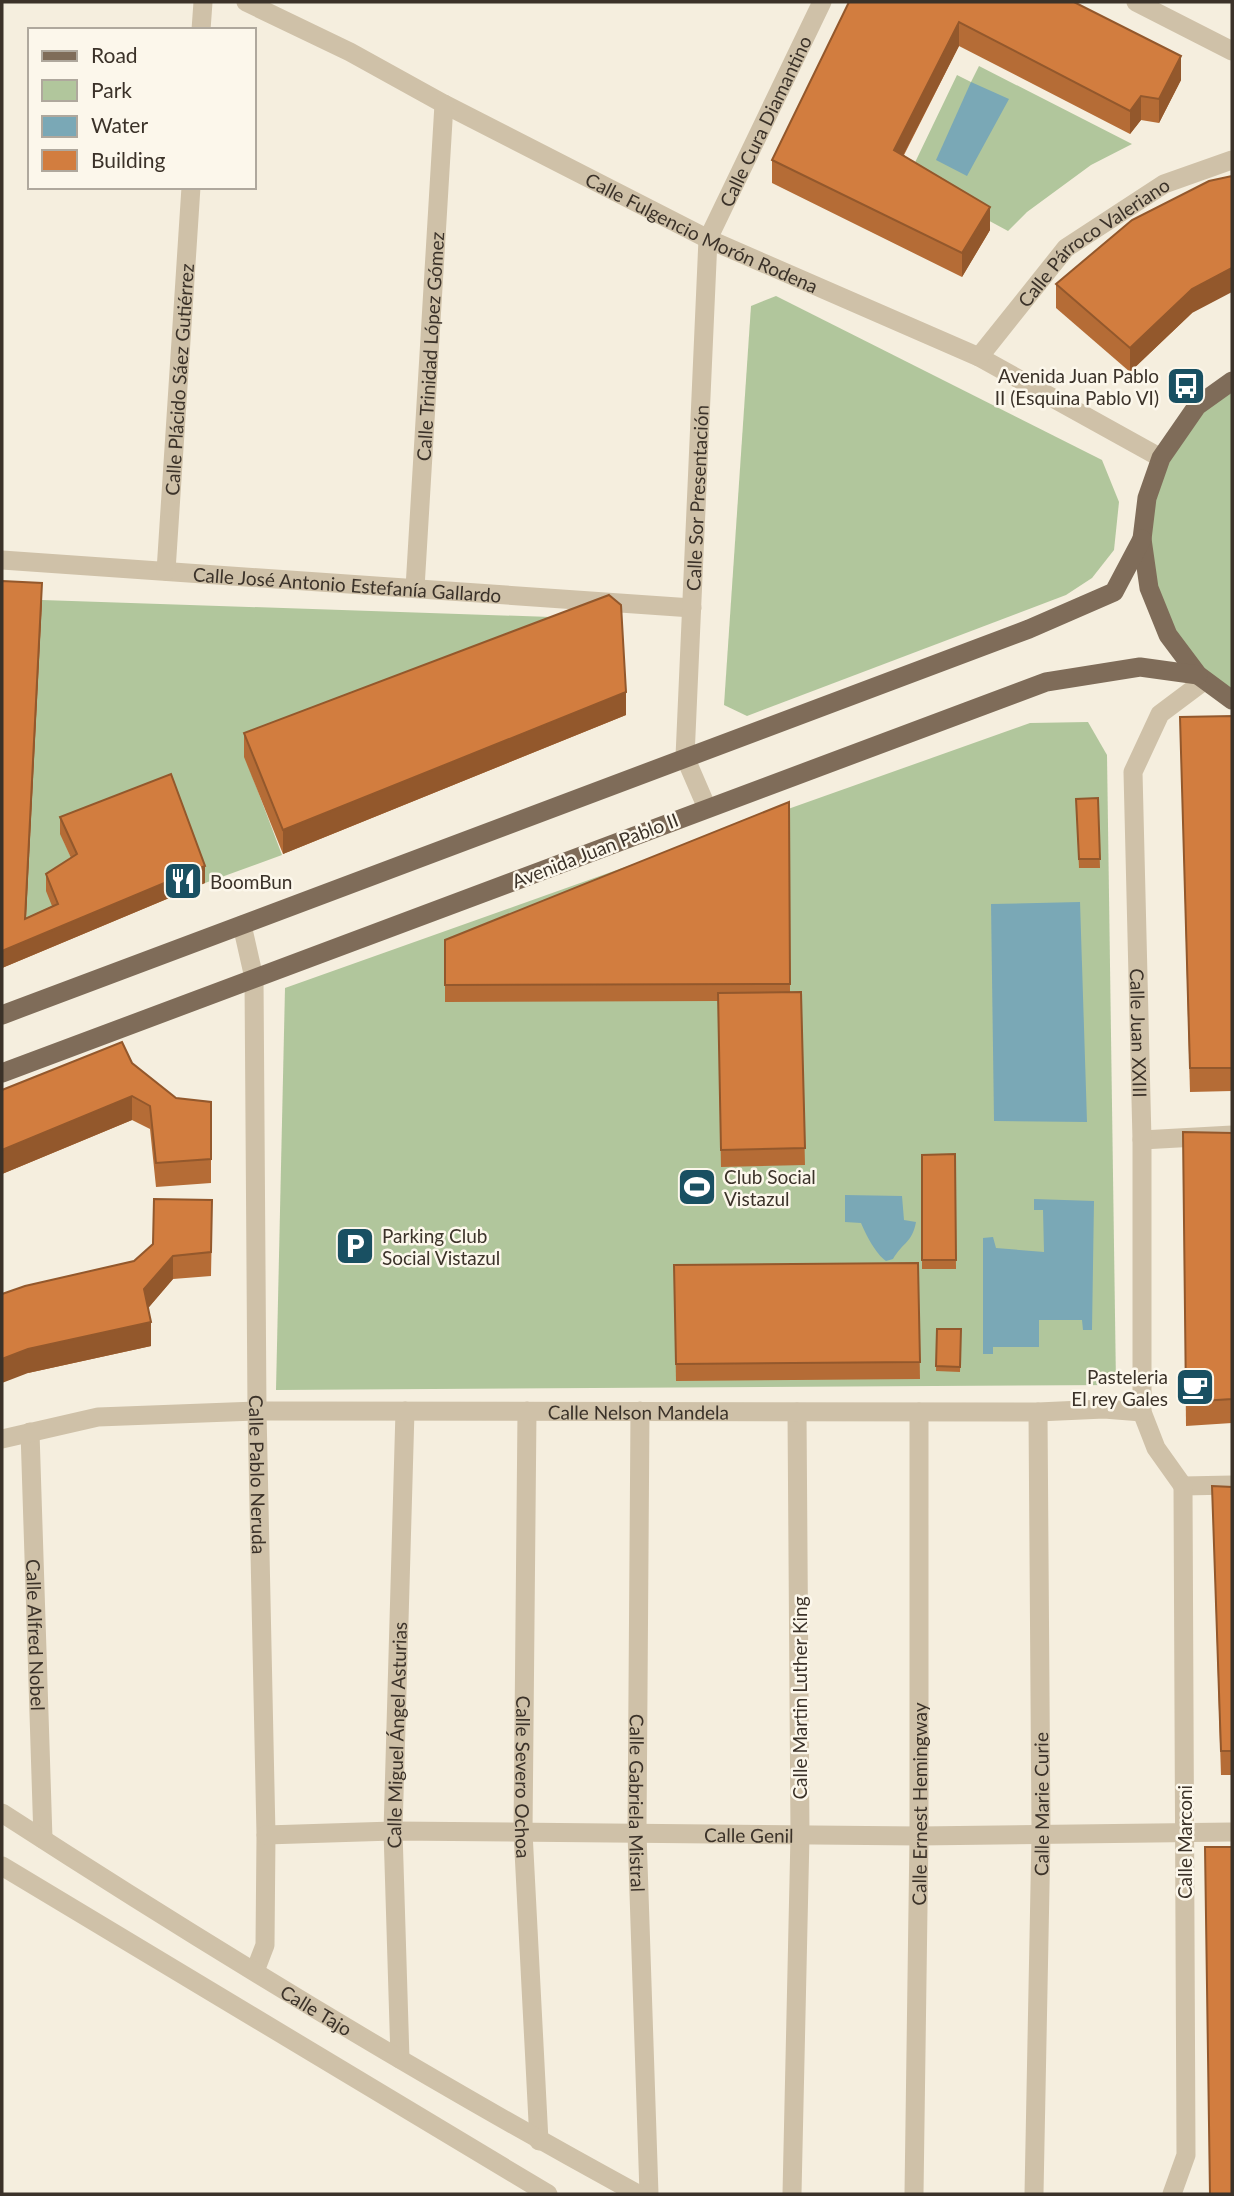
<svg xmlns="http://www.w3.org/2000/svg" width="1234" height="2196" viewBox="0 0 1234 2196" font-family="Lato,sans-serif">
  <rect width="100%" height="100%" fill="#f5eede"/>
  <g fill="#b1c69c">
    <path d="M979,66L1132,144L1091,165L1027,212L1008,231L908,177L957,75L971,82Z"/>
    <path d="M776,296L1102,460L1119,502L1114,550L1092,578L1066,595L747,716L724,705L751,306Z"/>
    <path d="M1232,381V700L1204,681L1149,588L1142,539L1161,458Z"/>
    <path d="M42,600L609,619L245,757L282,855L205,883L171,791L61,835L77,871L58,921L25,936Z"/>
    <path d="M1088,722L1107,755L1116,1385L276,1390L285,988L1030,723Z"/>
  </g>
  <g fill="#7aa8b6">
    <path d="M971,82L1009,99L967,176L936,160Z"/>
    <path d="M1080,902L1087,1122L994,1121L991,904Z"/>
    <path d="M845,1195L902,1196L904,1220L916,1222C912,1243 903,1242 893,1259L886,1261C876,1254 866,1235 861,1223L845,1222Z"/>
    <path d="M1034,1199L1094,1201L1092,1330H1083L1082,1320H1039V1347H993V1354H983V1238L993,1237L996,1248L1044,1252L1043,1210H1034Z"/>
  </g>
  <g fill="none" stroke-linecap="round" stroke-linejoin="round">
    <g stroke="#cfc1a8" stroke-width="19">
      <path d="M1142,1140L1232,1135"/>
      <path id="s1" d="M527,1411L523,1832L539,2141"/>
      <path id="s2" d="M640,1411L637,1833L649,2194"/>
      <path id="s3" d="M400,2059L393,1831L405,1411"/>
      <path d="M792,2194L800,1835L797,1412"/>
      <path id="s4" d="M914,2194L919,1836V1412"/>
      <path id="s5" d="M1034,2194L1041,1835L1038,1412"/>
    </g>
    <g stroke="#cfc1a8" stroke-width="19">
      <path id="s6" d="M246,2L350,52L444,104L708,239L979,357L1161,458"/>
      <path d="M1136,2L1232,51"/>
      <path d="M201,30L203,2"/>
      <path id="s7" d="M979,357L1066,248L1164,184L1232,160"/>
      <path id="s8" d="M2,560L692,608"/>
      <path id="s9" d="M166,571L191,187"/>
      <path id="s10" d="M415,588L444,104"/>
      <path id="s11" d="M1204,681L1160,714L1133,772L1142,1140V1412L1156,1448L1183,1486L1232,1485"/>
      <path id="s12" d="M707,808L685,757L708,239L822,2"/>
      <path id="s13" d="M242,925L254,978L257,1411L266,1835L265,1945L255,1971"/>
      <path id="s14" d="M30,1432L43,1839"/>
      <path id="s15" d="M2,1439L98,1417L257,1411L1038,1412L1104,1409L1142,1412"/>
      <path id="s16" d="M266,1835L393,1831L919,1836L1232,1832"/>
      <path d="M1172,2194L1186,2155L1183,1486"/>
    </g>
    <g stroke="#cfc1a8" stroke-width="19">
      <path id="s17" d="M2,1813C209,1947 421,2076 638,2194"/>
      <path d="M2,1866L548,2194"/>
    </g>
    <g stroke="#7f6c59" stroke-width="19">
      <path d="M1232,381L1197,406L1161,458L1147,498L1142,539L1149,588L1168,635L1198,675L1232,700"/>
      <path d="M2,1015L1029,629L1114,592L1142,539"/>
      <path d="M2,1073L1046,682L1140,667L1198,675"/>
    </g>
  </g>
  <g fill="#b56c36">
    <path d="M849,2H1074L1181,80L1159,123L1141,120L1130,134L959,46L904,155L990,230L962,277L772,183V160Z"/>
    <path d="M1056,284L1192,313L1130,372L1056,308Z"/>
    <path d="M2,581L42,600L26,918L52,906L46,891V874L71,858L60,834V817L205,883L2,968Z"/>
    <path d="M626,715L283,854L244,757V733Z"/>
    <path d="M1232,716V1091L1190,1092L1180,717Z"/>
    <path d="M1098,798L1100,868H1079L1076,799Z"/>
    <path d="M789,802L790,992H801L805,1165L721,1167L718,1001L445,1002V940Z"/>
    <path d="M132,1063L176,1098L211,1102V1183L156,1187L150,1129L132,1120L2,1174Z"/>
    <path d="M1183,1132L1232,1133V1423L1186,1426Z"/>
    <path d="M955,1154L956,1269H922V1155Z"/>
    <path d="M212,1224L211,1276L173,1279L148,1308L151,1346L28,1373L134,1261Z"/>
    <path d="M918,1263L920,1379L676,1381L674,1265Z"/>
    <path d="M937,1329H961L960,1372L936,1371Z"/>
    <path d="M1212,1486L1232,1487V1775H1221Z"/>
  </g>
  <g fill="#93582c">
    <path d="M959,22V46L894,173V150Z"/>
    <path d="M1181,56V80L1159,123V99Z"/>
    <path d="M1141,96V120L1130,134V111Z"/>
    <path d="M990,207V230L962,277V253Z"/>
    <path d="M1232,268V292L1192,313L1130,372V348L1192,289Z"/>
    <path d="M42,583V600L25,936V919Z"/>
    <path d="M626,692V715L283,854V830Z"/>
    <path d="M205,866V883L2,968V951Z"/>
    <path d="M132,1096V1120L2,1174V1150Z"/>
    <path d="M173,1256V1279L144,1313V1289Z"/>
    <path d="M151,1322V1346L28,1373L2,1383V1359L28,1349Z"/>
  </g>
  <g fill="#d27d3f" stroke="#93582c" stroke-width="2">
    <path d="M849,2H1074L1181,56L1159,99L1141,96L1130,111L959,22L894,150L990,207L962,253L772,160Z"/>
    <path d="M1232,176V268L1192,289L1130,348L1056,284L1132,220L1209,181Z"/>
    <path d="M2,581L42,583L25,919L58,904L46,874L77,854L60,817L171,774L205,866L2,951Z"/>
    <path d="M609,595L621,605L626,692L283,830L244,733Z"/>
    <path d="M1232,716V1068H1190L1180,717Z"/>
    <path d="M1098,798L1100,859H1079L1076,799Z"/>
    <path d="M789,802L790,984L445,985V940Z"/>
    <path d="M801,992L805,1148L721,1150L718,993Z"/>
    <path d="M122,1042L132,1063L176,1098L211,1102V1159L156,1163L150,1106L132,1096L2,1150V1090Z"/>
    <path d="M1183,1132L1232,1133V1399L1186,1402Z"/>
    <path d="M955,1154L956,1260H922V1155Z"/>
    <path d="M154,1199L212,1200L211,1252L173,1256L144,1289L151,1322L28,1349L2,1359V1294L25,1286L134,1261L153,1244Z"/>
    <path d="M918,1263L920,1362L676,1364L674,1265Z"/>
    <path d="M937,1329H961L960,1367L936,1366Z"/>
    <path d="M1212,1486L1232,1487V1751H1221Z"/>
    <path d="M1205,1847H1232V2194H1210Z"/>
  </g>
  <defs>
    <g id="bus-square" transform="scale(2.0125)"><rect x="-9" y="-9" width="18" height="18" rx="4" fill="#195062" stroke="#fcf7eb"/><path d="M-5-6H5V4H4V6H2V4H-2V6H-4V4H-5ZM-3.5-4V0h7V-4ZM-3.5 1.2v1.5H-2V1.2ZM2 1.2v1.5H3.5V1.2Z" fill="#fff"/></g>
    <g id="restaurant-square" transform="scale(2.0125)"><rect x="-9" y="-9" width="18" height="18" rx="4" fill="#195062" stroke="#fcf7eb"/><path d="M-5-6h1v4h1v-4h1v4h1v-4h1v5L-1.5 .5V6h-2V.5L-5-1ZM5-6V6H3V1.5H1.5Q1.5-4 5-6Z" fill="#fff"/></g>
    <g id="stadium-square" transform="scale(2.0125)"><rect x="-9" y="-9" width="18" height="18" rx="4" fill="#195062" stroke="#fcf7eb"/><path d="M0-5a6.5 5 0 1 0 0 10a6.5 5 0 1 0 0-10ZM-3.5-1.8h7v3.6h-7Z" fill="#fff"/></g>
    <g id="parking-square" transform="scale(2.0125)"><rect x="-9" y="-9" width="18" height="18" rx="4" fill="#195062" stroke="#fcf7eb"/><path d="M-3.5-5.5H1a3.5 3.5 0 0 1 0 7H-1V5.5H-3.5ZM-1-3.4V-.6H.8a1.4 1.4 0 0 0 0-2.8Z" fill="#fff"/></g>
    <g id="cafe-square" transform="scale(2.0125)"><rect x="-9" y="-9" width="18" height="18" rx="4" fill="#195062" stroke="#fcf7eb"/><path d="M-5.5-4.5H6V0H3Q3 3.5 0 3.5H-2.5Q-5.5 3.5-5.5 0ZM3-3.2v2h1.7v-2ZM-6 4.5H4V6H-6Z" fill="#fff"/></g>
  </defs>
  <g fill-rule="evenodd">
    <use href="#bus-square" x="1186" y="386"/>
    <use href="#restaurant-square" x="183" y="881"/>
    <use href="#stadium-square" x="697" y="1187"/>
    <use href="#parking-square" x="355" y="1246"/>
    <use href="#cafe-square" x="1195" y="1387"/>
  </g>
  <g text-anchor="middle" dominant-baseline="central" stroke-width="5" stroke-linejoin="round" paint-order="stroke">
    <g font-size="19" fill="#3b3229" stroke="#fcf7eb">
      <text stroke="none"><textPath href="#s12" startOffset="705">Calle Cura Diamantino</textPath></text>
      <text stroke="none"><textPath href="#s6" startOffset="511">Calle Fulgencio Morón Rodena</textPath></text>
      <text stroke="none"><textPath href="#s7" startOffset="164">Calle Párroco Valeriano</textPath></text>
      <text stroke="none"><textPath href="#s10" startOffset="242">Calle Trinidad López Gómez</textPath></text>
      <text stroke="none"><textPath href="#s9" startOffset="192">Calle Plácido Sáez Gutiérrez</textPath></text>
      <text stroke="none"><textPath href="#s12" startOffset="315">Calle Sor Presentación</textPath></text>
      <text stroke="none"><textPath href="#s8" startOffset="346">Calle José Antonio Estefanía Gallardo</textPath></text>
      <text transform="translate(595 850) rotate(-21)">Avenida Juan Pablo II</text>
      <text stroke="none"><textPath href="#s11" startOffset="380">Calle Juan XXIII</textPath></text>
      <text stroke="none"><textPath href="#s15" startOffset="639">Calle Nelson Mandela</textPath></text>
      <text stroke="none"><textPath href="#s13" startOffset="551">Calle Pablo Neruda</textPath></text>
      <text stroke="none"><textPath href="#s14" startOffset="203">Calle Alfred Nobel</textPath></text>
      <text transform="translate(799 1698) rotate(-90)">Calle Martin Luther King</text>
      <text stroke="none"><textPath href="#s3" startOffset="324">Calle Miguel Ángel Asturias</textPath></text>
      <text stroke="none"><textPath href="#s1" startOffset="366">Calle Severo Ochoa</textPath></text>
      <text stroke="none"><textPath href="#s2" startOffset="392">Calle Gabriela Mistral</textPath></text>
      <text stroke="none"><textPath href="#s4" startOffset="390">Calle Ernest Hemingway</textPath></text>
      <text stroke="none"><textPath href="#s5" startOffset="390">Calle Marie Curie</textPath></text>
      <text stroke="none"><textPath href="#s16" startOffset="483">Calle Genil</textPath></text>
      <text transform="translate(1184 1842) rotate(-90)">Calle Marconi</text>
      <text stroke="none"><textPath href="#s17" startOffset="371">Calle Tajo</textPath></text>
    </g>
    <g font-size="19" fill="#3b3229" stroke="#fcf7eb" text-anchor="start">
      <text x="1159" y="375" text-anchor="end">Avenida Juan Pablo<tspan x="1159" dy="22">II (Esquina Pablo VI)</tspan></text>
      <text x="210" y="881">BoomBun</text>
      <text x="724" y="1176">Club Social<tspan x="724" dy="22">Vistazul</tspan></text>
      <text x="382" y="1235">Parking Club<tspan x="382" dy="22">Social Vistazul</tspan></text>
      <text x="1168" y="1376" text-anchor="end">Pasteleria<tspan x="1168" dy="22">El rey Gales</tspan></text>
    </g>
  </g>
  <rect width="1234" height="2196" fill="none" stroke="#3b3229" stroke-width="7"/>
  <rect x="28" y="28" width="228" height="161" fill="#fcf7eb" stroke="#afa89d" stroke-width="2"/>
  <rect x="42" y="51" width="35" height="10" fill="#7f6c59" stroke="#afa89d" stroke-width="2"/>
  <text x="91" y="63" font-size="21" fill="#3b3229">Road</text>
  <rect x="42" y="80" width="35" height="21" fill="#b1c69c" stroke="#afa89d" stroke-width="2"/>
  <text x="91" y="98" font-size="21" fill="#3b3229">Park</text>
  <rect x="42" y="116" width="35" height="21" fill="#7aa8b6" stroke="#afa89d" stroke-width="2"/>
  <text x="91" y="133" font-size="21" fill="#3b3229">Water</text>
  <rect x="42" y="150" width="35" height="21" fill="#d27d3f" stroke="#afa89d" stroke-width="2"/>
  <text x="91" y="168" font-size="21" fill="#3b3229">Building</text>
</svg>
